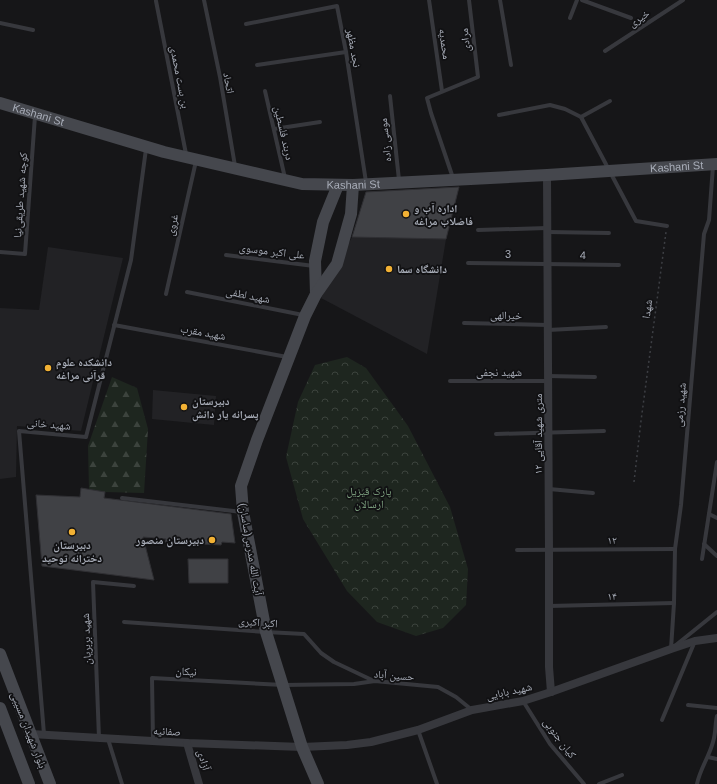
<svg xmlns="http://www.w3.org/2000/svg" width="717" height="784" viewBox="0 0 717 784" font-family="Arial,'Noto Naskh Arabic',sans-serif">
  <defs>
    <pattern id="forest-firs" width="22" height="20" patternUnits="userSpaceOnUse"><rect width="22" height="20" fill="#1e261f"/><path d="M5 1l3.5 6h-7zM16 11l3.5 6h-7z" fill="#3c433d"/></pattern>
    <pattern id="park-crowns" width="20" height="18" patternUnits="userSpaceOnUse"><rect width="20" height="18" fill="#1e261f"/><path d="M2 6a3 3 0 1 1 6 0M12 15a3 3 0 1 1 6 0" fill="none" stroke="#3c433d"/></pattern>
  </defs>
  <rect width="100%" height="100%" fill="#161618"/>
  <g fill="#222225">
    <path d="M352,237L446,239L427,354L321,298Z"/>
    <path d="M48,247L123,258L81,431L17,426L16,477L0,479V308L39,310Z"/>
    <path d="M153,390L216,396L214,425L152,419Z"/>
  </g>
  <path fill="url(#forest-firs)" d="M112,377L137,388L148,429L144,493L105,492L89,489L88,446Z"/>
  <path fill="url(#park-crowns)" d="M347,357L366,368L408,426L450,507L468,569L466,605L443,628L416,636L377,622L347,591L303,519L286,457L298,402L315,365Z"/>
  <g fill="#404145" stroke="#303034">
    <path d="M459,187L446,239L352,237L366,192Z"/>
    <path d="M81,488L105,492L104,498L231,514L235,543L222,542L221,545L165,542L166,539L143,537L154,580L42,566L36,495L80,497Z"/>
    <path d="M188,559H228V583H189Z"/>
  </g>
  <g fill="none" stroke-linecap="round" stroke-linejoin="round">
    <path stroke="#3d3f44" stroke-width="1.5" stroke-dasharray="2 3" stroke-linecap="butt" d="M634,482L641,421L666,232"/>
    <g stroke="#37383d" stroke-width="4">
      <path d="M204,0L220,77L235,166"/>
      <path d="M429,0L442,91"/>
      <path d="M500,0L511,65"/>
      <path d="M582,0L631,18"/>
      <path d="M156,1L186,154"/>
      <path d="M570,18L577,0"/>
      <path d="M0,23L33,30"/>
      <path d="M246,24L337,6L346,52L366,182"/>
      <path d="M605,51L683,0"/>
      <path d="M257,65L346,52"/>
      <path d="M265,91L285,178"/>
      <path d="M390,96L399,180"/>
      <path d="M499,115L550,105L565,109L581,117L636,221L667,226"/>
      <path d="M581,117L610,101"/>
      <path d="M274,129L320,122"/>
      <path d="M453,178L431,113L427,98L478,77L469,0"/>
      <path d="M478,230L547,228"/>
      <path d="M548,232L609,233"/>
      <path d="M0,252L25,254L35,116"/>
      <path d="M226,255L314,266"/>
      <path d="M468,263L619,265"/>
      <path d="M187,292L303,315"/>
      <path d="M166,294L196,161"/>
      <path d="M464,323L548,325"/>
      <path d="M114,325L287,357"/>
      <path d="M548,330L606,327"/>
      <path d="M548,376L595,377"/>
      <path d="M450,381H548"/>
      <path d="M496,434L604,431"/>
      <path d="M549,489L593,493"/>
      <path d="M122,498L242,512"/>
      <path d="M709,514L717,518"/>
      <path d="M704,544L717,556"/>
      <path d="M517,550L675,549"/>
      <path d="M702,559L717,462"/>
      <path d="M549,606L674,603"/>
      <path d="M124,622L266,632L304,634L321,653L334,662L374,681"/>
      <path d="M676,645L717,612"/>
      <path d="M671,649L674,603L675,549L681,505L704,234L709,220L713,166"/>
      <path d="M523,701L550,744L584,784"/>
      <path d="M688,705L717,708"/>
      <path d="M662,720L695,641"/>
      <path d="M418,730L437,784"/>
      <path d="M44,734L19,431L86,437L131,260L146,149"/>
      <path d="M99,738L93,582L134,586"/>
      <path d="M108,739L122,784"/>
      <path d="M153,741L152,678L283,685L354,684L375,681L438,687L456,697L472,710"/>
      <path d="M708,757L717,759"/>
      <path d="M599,784L622,775"/>
      <path d="M697,784C700,769 709,757 713,742C716,733 715,724 717,716"/>
    </g>
    <g stroke="#37383d" stroke-width="8">
      <path d="M547,175L549,550V667L551,692"/>
      <path d="M31,734L187,743L302,747L347,745L371,742L418,730L472,710L523,701L551,692L671,649L695,641L717,638"/>
      <path d="M187,743L199,784"/>
    </g>
    <g stroke="#45474d" stroke-width="12">
      <path id="s1" d="M0,103L164,152L302,184L353,185L547,175L717,164"/>
      <path d="M316,294L315,261L323,222L338,185"/>
      <path d="M0,654L50,784"/>
      <path d="M0,708L29,784"/>
      <path d="M318,784L302,747L266,632L243,512L241,486L257,440L305,316L316,294L337,264L351,214L353,185"/>
    </g>
  </g>
  <g fill="#f2b134" stroke="#111113" stroke-width="1.5">
    <circle cx="406" cy="214" r="4"/>
    <circle cx="389" cy="269" r="4"/>
    <circle cx="48" cy="368" r="4"/>
    <circle cx="184" cy="407" r="4"/>
    <circle cx="72" cy="532" r="4"/>
    <circle cx="212" cy="540" r="4"/>
  </g>
  <g text-anchor="middle" dominant-baseline="central" stroke-width="3.5" stroke-linejoin="round" paint-order="stroke">
    <g font-size="11" fill="#a8adb8" stroke="#111113">
      <text transform="translate(639 18) rotate(-33)">خیری</text>
      <text transform="translate(465 40) rotate(-97)">مرادی</text>
      <text transform="translate(445 44) rotate(82)">محمدیه</text>
      <text transform="translate(354 48) rotate(80)">نجد مظهر</text>
      <text transform="translate(180 77) rotate(79)">بن بست محمدی</text>
      <text transform="translate(229 83) rotate(80)">اتحاد</text>
      <text stroke="none"><textPath href="#s1" startOffset="40">Kashani St</textPath></text>
      <text transform="translate(284 133) rotate(77)">دربند فلسطین</text>
      <text transform="translate(385 140) rotate(-96)">موسی زاده</text>
      <text stroke="none"><textPath href="#s1" startOffset="688">Kashani St</textPath></text>
      <text stroke="none"><textPath href="#s1" startOffset="364">Kashani St</textPath></text>
      <text transform="translate(20 195) rotate(-86)">کوچه شهید طریقی‌نیا</text>
      <text transform="translate(172 225) rotate(-77)">غروی</text>
      <text transform="translate(272 251) rotate(7)">علی اکبر موسوی</text>
      <text x="508" y="254">3</text>
      <text transform="translate(583 255) rotate(1)">4</text>
      <text transform="translate(248 295) rotate(11)">شهید لطفی</text>
      <text transform="translate(647 309) rotate(-82)">شهدا</text>
      <text transform="translate(506 315) rotate(1)">خیرالهی</text>
      <text transform="translate(203 332) rotate(10)">شهید مقرب</text>
      <text x="499" y="372">شهید نجفی</text>
      <text transform="translate(680 405) rotate(-85)">شهید رزمی</text>
      <text transform="translate(49 424) rotate(5)">شهید خانی</text>
      <text transform="translate(538 434) rotate(-90)">۱۲ متری شهید آقایی</text>
      <text transform="translate(612 540) rotate(-1)">۱۲</text>
      <text transform="translate(251 549) rotate(80)">آیت الله مدرس(ساسان)</text>
      <text transform="translate(612 596) rotate(-1)">۱۴</text>
      <text transform="translate(258 622) rotate(4)">اکبر اکبری</text>
      <text transform="translate(86 639) rotate(-92)">شهید بربریان</text>
      <text transform="translate(186 671) rotate(3)">نیکان</text>
      <text transform="translate(394 675) rotate(4)">حسین آباد</text>
      <text transform="translate(509 691) rotate(-12)">شهید بابایی</text>
      <text transform="translate(29 730) rotate(69)">بلوار شهیدان مسیبی</text>
      <text transform="translate(167 731) rotate(3)">صفائیه</text>
      <text transform="translate(560 738) rotate(53)">کیان جنوبی</text>
      <text transform="translate(204 760) rotate(74)">آزادی</text>
    </g>
    <g font-size="11" font-weight="bold" fill="#a8adb8" stroke="#111113" text-anchor="start">
      <text x="414" y="208">اداره آب و<tspan x="414" dy="13">فاضلاب مراغه</tspan></text>
      <text x="397" y="269">دانشگاه سما</text>
      <text x="56" y="362">دانشکده علوم<tspan x="56" dy="13">قرآنی مراغه</tspan></text>
      <text x="192" y="401">دبیرستان<tspan x="192" dy="13">پسرانه یار دانش</tspan></text>
      <text x="204" y="540" text-anchor="end">دبیرستان منصور</text>
      <text x="72" y="545" text-anchor="middle">دبیرستان<tspan x="72" dy="13">دخترانه توحید</tspan></text>
    </g>
    <g font-size="11" fill="#7fa381" stroke="#111113">
      <text x="369" y="491">پارک قیزیل<tspan x="369" dy="13">ارسالان</tspan></text>
    </g>
  </g>
</svg>
